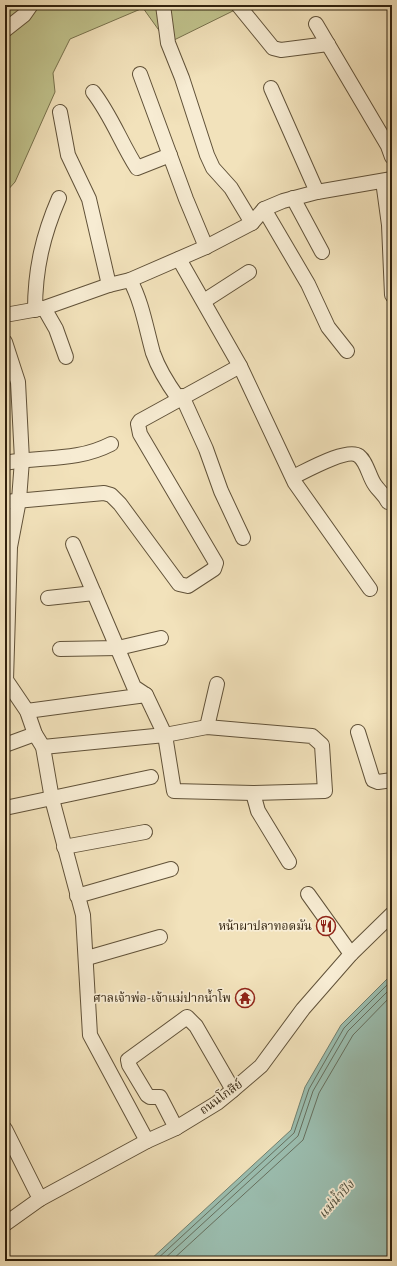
<svg xmlns="http://www.w3.org/2000/svg" width="397" height="1266" viewBox="0 0 397 1266" font-family="Alegreya,'Noto Serif Thai',serif">
  <rect width="100%" height="100%" fill="#f2e2bb"/>
  <filter id="stains"><feTurbulence type="fractalNoise" baseFrequency=".005" numOctaves="4"/><feColorMatrix values="0 0 0 0 .2 0 0 0 0 .09 0 0 0 0 .02 0 0 0 .5 -.17"/></filter>
  <radialGradient id="worn" r=".72"><stop offset=".6" stop-color="#630" stop-opacity="0"/><stop offset="1" stop-color="#630" stop-opacity=".3"/></radialGradient>
  <path fill="#c0c28c" stroke="#78724d" d="M5,5H245L168,43L143,8L70,39L53,73L55,92L15,182L5,193Z"/>
  <path fill="#9bbeb0" stroke="#71806f" d="M392,974V1261H149L291,1130L305,1087L341,1025Z"/>
  <g fill="none" stroke-linecap="round" stroke-linejoin="round">
    <g stroke="#66705f" stroke-width="1">
      <path d="M155,1261L294,1133L309,1089L344,1028L392,980"/>
      <path d="M162,1261L298,1136L313,1091L348,1031L392,987"/>
      <path d="M171,1261L303,1140L319,1093L353,1035L392,995"/>
    </g>
    <g stroke="#615239" stroke-width="16">
      <g id="minor">
        <path d="M163,5L168,43L182,78L207,155L213,168L231,188L252,223"/>
        <path d="M238,5L273,48L281,50L328,44"/>
        <path d="M316,24L388,146L392,157"/>
        <path d="M5,30L24,15L31,5"/>
        <path d="M140,74L186,199L206,247"/>
        <path d="M271,88L317,192"/>
        <path d="M93,92C111,115 121,143 137,168L170,155"/>
        <path d="M60,112L68,155L89,199L109,285"/>
        <path d="M383,181L389,225L392,295"/>
        <path d="M293,198L322,252"/>
        <path d="M264,209L308,284L328,327L347,351"/>
        <path d="M179,259L240,366L295,483L370,589"/>
        <path d="M130,280C142,302 146,328 153,353C159,370 168,384 178,398"/>
        <path d="M204,301L249,272"/>
        <path d="M44,308L56,329L66,357"/>
        <path d="M35,310C35,269 43,235 59,198"/>
        <path d="M5,315L44,308L109,285L130,280L206,247L252,223L264,209L283,201L317,192L392,179"/>
        <path d="M5,342L18,382L22,460L19,500L10,547L6,680L27,711L35,734L43,747L52,799L83,915L90,1035L147,1141"/>
        <path d="M182,396L206,449L221,491L243,538"/>
        <path d="M5,463C42,456 76,462 111,444"/>
        <path d="M293,477C306,471 348,447 359,456C367,462 369,477 375,485C379,491 384,494 388,502"/>
        <path d="M5,502L104,493L111,495L120,504L179,584L188,586L214,569L216,563L140,434L138,424L140,421L240,366"/>
        <path d="M73,544L134,687L146,695"/>
        <path d="M48,598L94,593"/>
        <path d="M60,649L118,648L161,638"/>
        <path d="M27,711L146,695L165,735L174,791L253,793L325,791L322,745L312,736L207,727L165,735L43,747"/>
        <path d="M207,727L217,684"/>
        <path d="M358,732L373,780L378,782L392,780"/>
        <path d="M5,745L35,734"/>
        <path d="M253,793L258,811L289,862"/>
        <path d="M5,808L151,777"/>
        <path d="M64,847L145,832"/>
        <path d="M308,894L351,954"/>
        <path d="M77,896L171,869"/>
        <path d="M87,958L160,937"/>
        <path d="M176,1128L160,1097H150L147,1095L129,1065L128,1060L187,1017L196,1026L233,1090"/>
        <path d="M5,1129L40,1199"/>
        <path d="M5,1224L40,1199L147,1141L176,1128L217,1103L233,1090L261,1066L303,1009L351,954L392,914"/>
      </g>
    </g>
    <use href="#minor" stroke="#f7ecd3" stroke-width="14"/>
  </g>
  <defs>
    <g id="restaurant-ring" transform="scale(1)"><circle r="9.5" fill="#f7ecd3" stroke="#8f2418" stroke-width="1.5"/><path d="M-5-6h1v4h1v-4h1v4h1v-4h1v5L-1.5 .5V6h-2V.5L-5-1ZM5-6V6H3V1.5H1.5Q1.5-4 5-6Z" fill="#8f2418"/></g>
    <g id="temple-ring" transform="scale(1)"><circle r="9.5" fill="#f7ecd3" stroke="#8f2418" stroke-width="1.5"/><path d="M0-6L5-2H3V0L6.5 2.5H4V6H1.5V3h-3V6H-4V2.5H-6.5L-3 0V-2H-5Z" fill="#8f2418"/></g>
  </defs>
  <g fill-rule="evenodd">
    <use href="#restaurant-ring" x="326" y="926"/>
    <use href="#temple-ring" x="245" y="998"/>
  </g>
  <g text-anchor="middle" dominant-baseline="central" stroke-width="3.5" stroke-linejoin="round" paint-order="stroke">
    <g font-size="12" fill="#31220e" stroke="#f7ecd3" text-anchor="end">
      <text x="312" y="926">หน้าผาปลาทอดมัน</text>
      <text x="231" y="998">ศาลเจ้าพ่อ-เจ้าแม่ปากน้ำโพ</text>
    </g>
    <g font-size="12" fill="#31220e" stroke="#f7ecd3">
      <text transform="translate(221 1097) rotate(-36)">ถนนโกสีย์</text>
    </g>
    <g font-size="13" font-style="italic" fill="#51513f" stroke="#f7ecd3">
      <text transform="translate(336 1199) rotate(-48)">แม่น้ำปิง</text>
    </g>
  </g>
  <rect width="397" height="1266" fill="none" stroke="#f2e2bb" stroke-width="20"/>
  <rect x="6" y="6" width="385" height="1254" fill="none" stroke="#31220e" stroke-width="2"/>
  <rect x="10" y="10" width="377" height="1246" fill="none" stroke="#31220e"/>
  <rect width="100%" height="100%" filter="url(#stains)"/>
  <rect width="100%" height="100%" fill="url(#worn)"/>
</svg>
